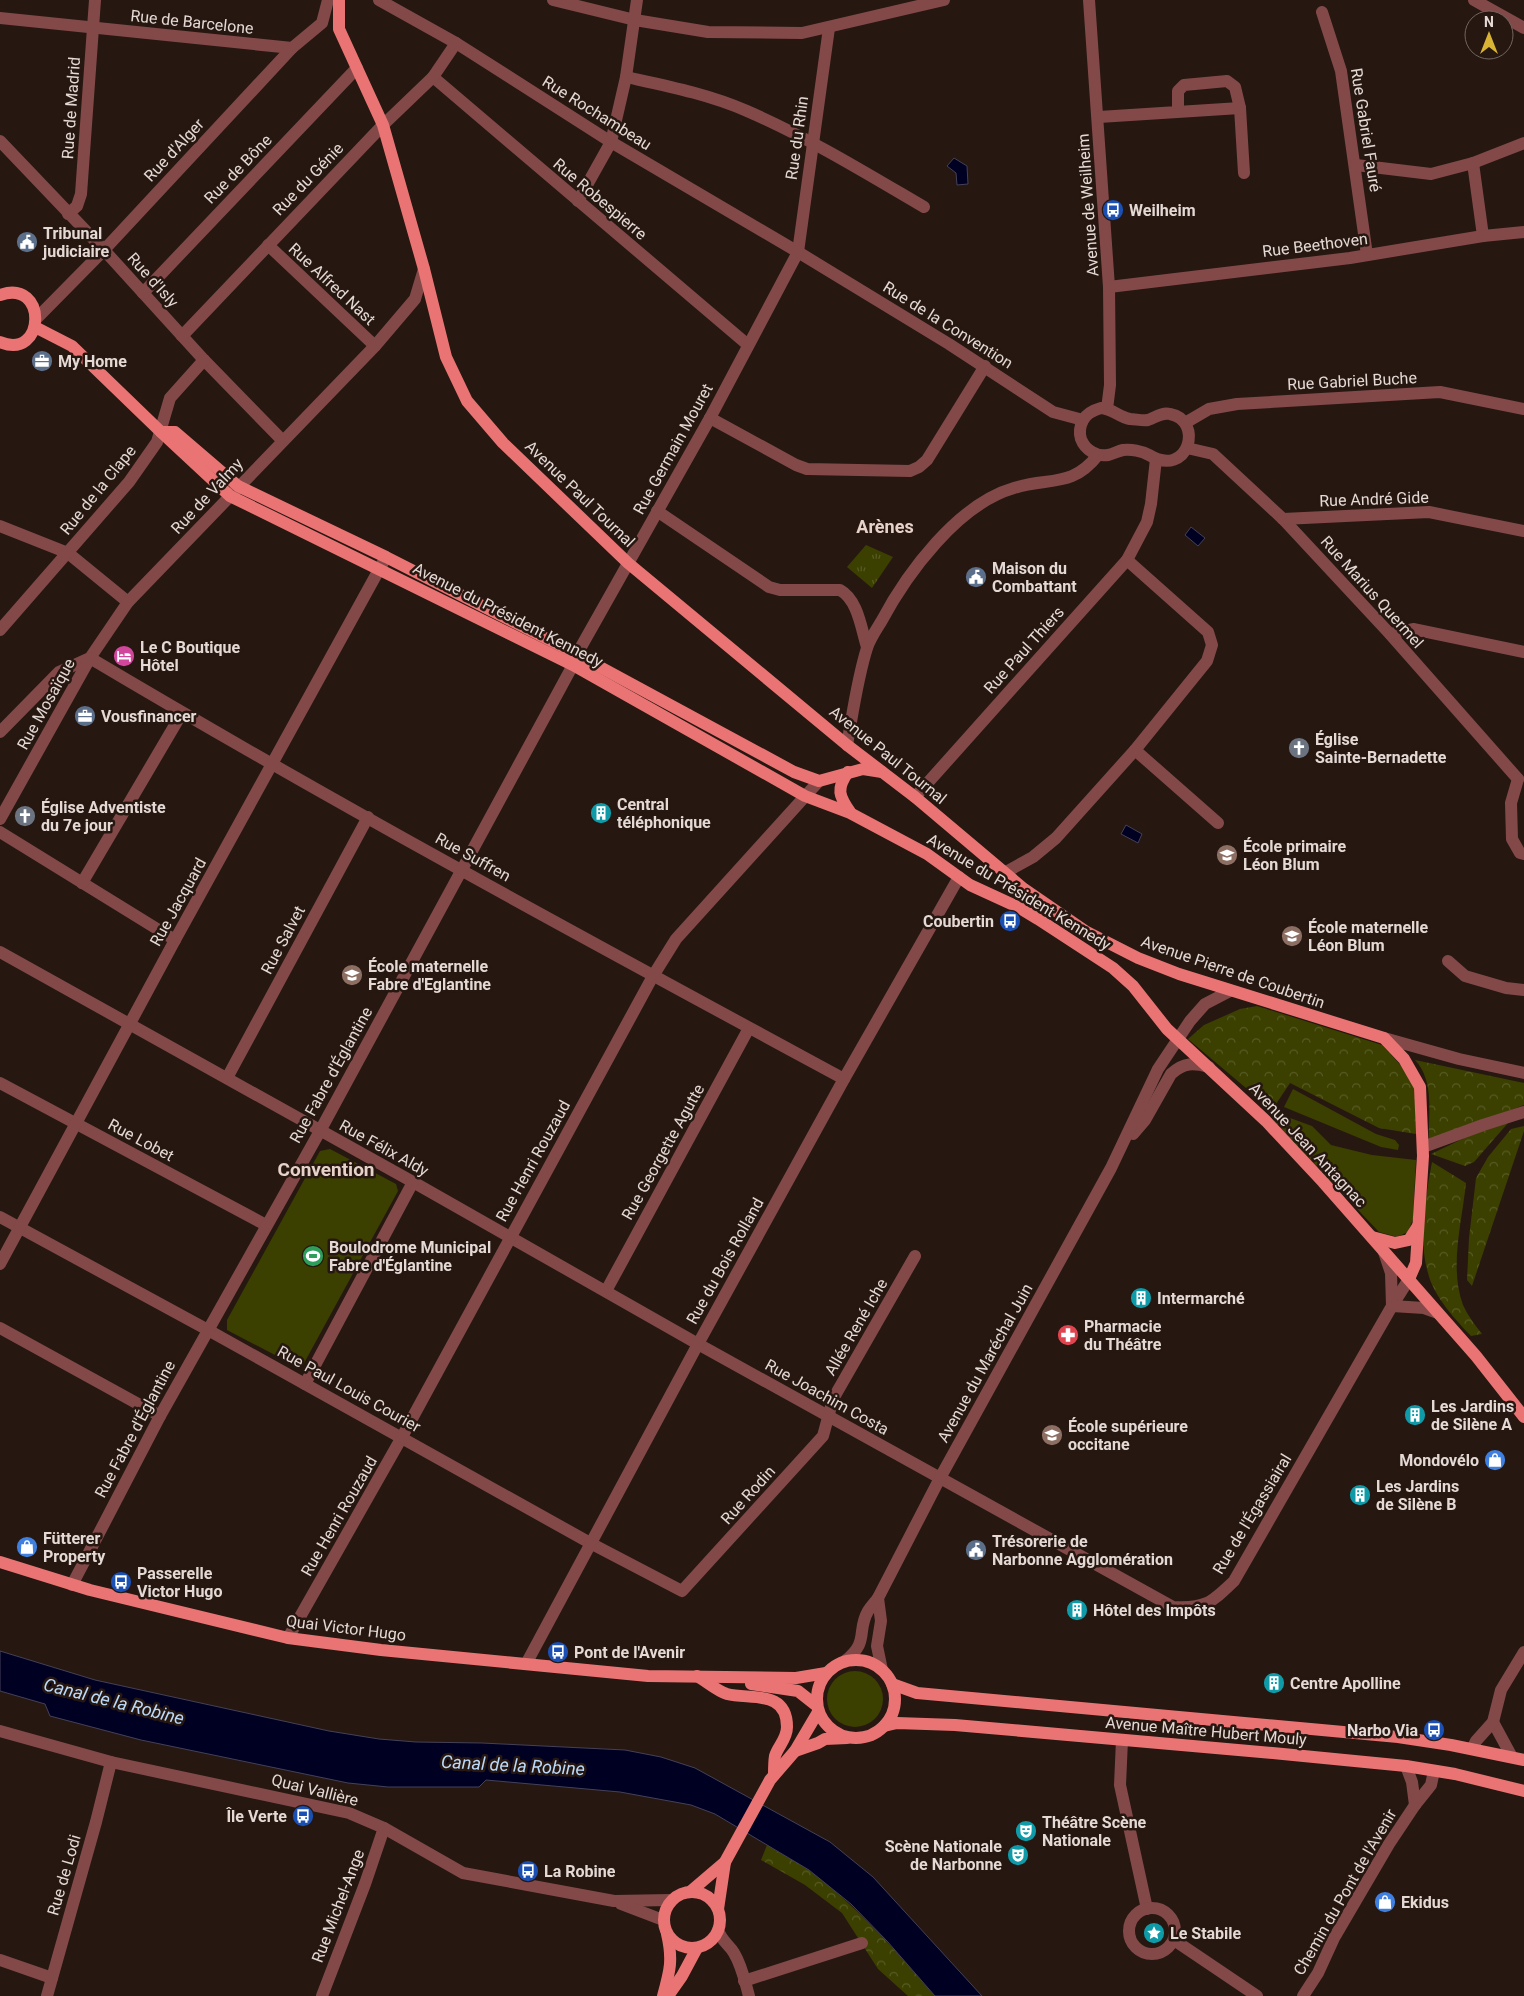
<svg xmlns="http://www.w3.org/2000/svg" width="1524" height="1996" viewBox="0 0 1524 1996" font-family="Roboto,sans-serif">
  <defs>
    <pattern id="forest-crowns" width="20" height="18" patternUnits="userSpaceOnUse" patternTransform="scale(1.25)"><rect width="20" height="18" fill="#3b4000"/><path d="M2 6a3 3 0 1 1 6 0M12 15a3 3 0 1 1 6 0" fill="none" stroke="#575b24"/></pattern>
    <pattern id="park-tufts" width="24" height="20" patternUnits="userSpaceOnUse" patternTransform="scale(1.25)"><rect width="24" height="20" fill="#3b4000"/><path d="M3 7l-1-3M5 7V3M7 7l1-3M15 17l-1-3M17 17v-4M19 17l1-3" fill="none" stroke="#575b24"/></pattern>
  </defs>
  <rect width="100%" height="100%" fill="#261711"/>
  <g fill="#3b4000">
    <path d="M1293,1089L1376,1134L1395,1140L1399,1145L1398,1150L1381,1147L1284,1107Z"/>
    <path d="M1282,1115L1312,1126L1331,1145L1372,1155L1416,1160L1413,1219L1408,1232L1397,1237L1379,1232L1274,1121Z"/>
    <path d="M330,1149L396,1184L398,1191L303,1365L296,1366L227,1330V1320L320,1151Z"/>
    <circle cx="855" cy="1699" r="28"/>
  </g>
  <g fill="url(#forest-crowns)">
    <path d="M1257,1006L1382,1045L1406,1071L1415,1086L1416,1134L1379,1128L1290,1083L1272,1110L1188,1039L1204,1025L1240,1009Z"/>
    <path d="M1415,1060L1524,1083V1105L1429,1142C1428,1115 1435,1081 1415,1060Z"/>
    <path d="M1508,1123L1474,1162L1465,1166L1431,1154L1477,1132Z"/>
    <path d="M1524,1126V1131L1472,1286L1467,1280L1469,1238L1476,1178L1488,1157L1511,1129Z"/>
    <path d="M1432,1162L1466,1183C1462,1222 1449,1267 1463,1305C1468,1316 1475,1325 1482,1334L1471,1336C1455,1319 1434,1297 1428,1273C1418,1241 1426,1194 1432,1162Z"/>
    <path d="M767,1845C781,1854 797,1861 810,1871C858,1907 896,1951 935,1996H908L878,1969L842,1913L805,1885L761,1860Z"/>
  </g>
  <path fill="url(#park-tufts)" d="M866,545L893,557L872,588L847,567Z"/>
  <g fill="#000023" stroke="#444158">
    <path d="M954,158L967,166L968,184L957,185L956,173L947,166Z"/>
    <path d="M1191,527L1205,538L1198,546L1185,535Z"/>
    <path d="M1126,825L1142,834L1138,843L1121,834Z"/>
    <path d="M0,1651L95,1680L329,1731L379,1739L416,1742L482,1743L625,1750L661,1757L695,1768L830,1842L873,1877L982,1996H935L887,1941L851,1904L809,1870L715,1814L691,1805L620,1792L486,1780L479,1787H388L348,1783L141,1740L50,1716L45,1704L0,1691Z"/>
  </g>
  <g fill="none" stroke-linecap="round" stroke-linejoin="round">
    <g stroke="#824948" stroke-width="12">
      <path d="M379,0L456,43L611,142L798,252L949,344L1053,412L1083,420"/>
      <path d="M553,0L635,20L708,32L802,33L944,0"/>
      <path d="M1089,0L1109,287L1110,385L1107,409"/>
      <path d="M1474,0L1524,28"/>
      <path d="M1322,12L1341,71L1367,255"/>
      <path d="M0,18L292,48"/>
      <path d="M433,77L748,345"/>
      <path d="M626,77C667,86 708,94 747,111C809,138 866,173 924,207"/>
      <path d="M1240,108L1244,173"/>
      <path d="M1099,117L1240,108L1235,87L1227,81L1184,85L1178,91V111"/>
      <path d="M0,141L104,250L204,360L282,440"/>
      <path d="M1473,163L1483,236"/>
      <path d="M1356,165L1431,174L1473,163L1524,143"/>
      <path d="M578,201L611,142L626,77L637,0"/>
      <path d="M68,214L77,206L81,194L95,0"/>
      <path d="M268,245L375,346"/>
      <path d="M1109,287L1350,258L1483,236L1524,232"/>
      <path d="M143,293L357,68"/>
      <path d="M36,319L104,250L292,48L322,23L328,0"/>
      <path d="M182,336L383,125L433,77L456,43"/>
      <path d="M1101,408C1113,409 1119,417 1130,419C1135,419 1143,421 1148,420C1156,417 1162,412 1170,414C1204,420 1189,479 1149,455C1142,451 1131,449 1123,450C1118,451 1113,454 1108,455C1097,457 1085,450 1081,439C1079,433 1080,426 1083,420C1087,413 1094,410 1101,408Z"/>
      <path d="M710,418L796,465L807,469L910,471L919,467L927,460L985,366"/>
      <path d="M1185,423L1209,409L1237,404L1440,392L1524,409"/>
      <path d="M1187,448L1213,454L1283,519L1390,634L1518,779"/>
      <path d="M657,511L769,587L780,590H840C858,600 861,628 867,647"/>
      <path d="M1283,519L1429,512L1524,531"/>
      <path d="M0,526L68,553L128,602"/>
      <path d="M0,630L129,482L157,442L170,398L204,360"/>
      <path d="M1390,634L1413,629L1524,652"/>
      <path d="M0,732L59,672L90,658L128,602L375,346L415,299L424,269"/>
      <path d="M847,745C853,712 857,680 867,648C870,639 876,630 881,622C907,573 958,504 1014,488C1050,477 1072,488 1098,455"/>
      <path d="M1135,750L1218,823"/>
      <path d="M1518,779L1511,803L1512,839L1520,853L1524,854"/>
      <path d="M915,797L1127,560L1147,522L1151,504L1156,459"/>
      <path d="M0,819L90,658C337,805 591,942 844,1079"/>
      <path d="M0,832L175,940"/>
      <path d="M1006,872L1033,857L1056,838L1135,750L1207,661L1212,645L1208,632L1127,560"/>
      <path d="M82,883L182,713"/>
      <path d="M0,952L413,1182L698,1344L1173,1607C1206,1609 1212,1602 1234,1581L1392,1306L1409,1279"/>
      <path d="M1448,961L1465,976L1506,988L1524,990"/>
      <path d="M1384,1038L1459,1059L1524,1073"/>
      <path d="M227,1078L368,817"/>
      <path d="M0,1083L266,1225"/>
      <path d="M1133,1134L1145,1120L1171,1074C1184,1062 1194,1063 1209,1067"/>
      <path d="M1423,1147L1483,1125L1524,1112"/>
      <path d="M0,1217L208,1330L592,1544L682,1591L823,1436L833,1399L915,1256"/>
      <path d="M1384,1252L1391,1273L1392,1306"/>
      <path d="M0,1264L175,940L386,557"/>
      <path d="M606,1291L749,1028"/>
      <path d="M1392,1306L1424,1308L1438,1313"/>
      <path d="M0,1328L160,1416"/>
      <path d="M305,1384L413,1182"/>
      <path d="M72,1585L160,1416L320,1131L573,665L577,654L710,418L798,252L829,28"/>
      <path d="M878,1598L881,1621L877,1646L882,1670"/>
      <path d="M288,1638L402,1437L653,976L676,939L819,781"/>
      <path d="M845,1661C870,1641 856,1632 868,1611C871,1606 875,1602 878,1598L940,1478L1111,1168L1158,1069L1190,1021L1205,1004L1230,991"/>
      <path d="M526,1664L698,1344L844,1079L959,877"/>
      <path d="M1493,1722L1512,1757"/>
      <path d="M0,1731L111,1762L349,1813L384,1828L463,1873L614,1901L671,1900"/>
      <path d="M1122,1740L1120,1785L1147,1909"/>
      <path d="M1472,1749L1476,1741L1493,1722L1501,1690L1524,1652"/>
      <path d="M1406,1766L1412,1782L1415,1805"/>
      <path d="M621,1904L663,1920"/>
      <circle cx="1152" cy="1931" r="23"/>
      <path d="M718,1930C722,1942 729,1944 734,1953C742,1966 745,1982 749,1996"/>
      <path d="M1174,1940L1257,1996"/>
      <path d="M0,1960L52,1978"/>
      <path d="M744,1981L862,1943"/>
      <path d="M47,1996L96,1822L111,1762"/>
      <path d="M322,1996L365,1884L384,1828"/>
      <path d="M1303,1996L1318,1973L1334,1938L1389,1844L1415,1805L1431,1785L1434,1771"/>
    </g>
    <g stroke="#ea7474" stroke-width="12">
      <path d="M339,0V29L383,125L424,269L446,357L467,401L503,443L628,563L847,745L915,797L1024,889L1085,931L1138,958L1179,974L1384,1038L1404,1059L1420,1087L1423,1156L1416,1263L1409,1279"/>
      <path d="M0,295C48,278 46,361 0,342"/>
      <path d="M35,327L72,346L161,432L230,496L573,665L805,796L850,813L927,854L970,885L1018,907L1038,919L1113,968L1133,986L1167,1029L1266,1121L1323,1182L1476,1356L1524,1417"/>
      <path d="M161,432H175L238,486L386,557L563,647L794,772L819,781L863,769L882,772"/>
      <path d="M848,772C836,789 839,796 850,812"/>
      <path d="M1372,1237L1395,1243L1409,1240L1418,1226"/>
      <path d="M0,1562L90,1590L288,1638L381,1650L648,1676L796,1678L826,1673"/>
      <circle cx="856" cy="1699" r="39"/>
      <path d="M697,1676C706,1681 717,1691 727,1694C750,1700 787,1689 787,1727C787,1739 778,1746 775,1756C774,1762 774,1769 774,1775"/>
      <path d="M751,1684L798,1691L817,1706"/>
      <path d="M892,1684L917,1693L1398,1737L1451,1745L1524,1760"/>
      <path d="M884,1726L897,1723L955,1725L1283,1754L1406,1766L1455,1774L1524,1791"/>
      <path d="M795,1751L818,1743L825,1739L847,1738"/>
      <path d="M691,1891L725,1862L770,1780L795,1751L818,1712"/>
      <circle cx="692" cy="1920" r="28"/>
      <path d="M718,1909L725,1862"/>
      <path d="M663,1996C670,1971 673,1960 667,1934"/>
      <path d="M668,1996L682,1976L697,1948"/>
    </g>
  </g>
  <defs>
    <g id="bus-disc" transform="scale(1.125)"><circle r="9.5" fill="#1a4fb4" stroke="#261711"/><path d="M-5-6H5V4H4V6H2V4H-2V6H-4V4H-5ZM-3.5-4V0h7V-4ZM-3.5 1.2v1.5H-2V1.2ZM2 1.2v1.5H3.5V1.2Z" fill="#fff"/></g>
    <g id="civic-disc" transform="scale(1.125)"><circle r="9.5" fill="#5c6f8a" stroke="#261711"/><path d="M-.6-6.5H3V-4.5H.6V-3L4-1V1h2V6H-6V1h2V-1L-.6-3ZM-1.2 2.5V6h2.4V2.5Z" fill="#fff"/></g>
    <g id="office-disc" transform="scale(1.125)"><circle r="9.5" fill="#5c6f8a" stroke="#261711"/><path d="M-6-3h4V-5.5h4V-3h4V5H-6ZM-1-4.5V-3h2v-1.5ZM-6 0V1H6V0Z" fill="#fff"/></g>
    <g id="hotel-disc" transform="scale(1.125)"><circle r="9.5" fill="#d1479c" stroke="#261711"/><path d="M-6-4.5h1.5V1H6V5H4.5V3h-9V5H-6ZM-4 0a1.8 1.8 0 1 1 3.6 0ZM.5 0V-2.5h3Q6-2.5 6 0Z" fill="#fff"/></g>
    <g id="church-disc" transform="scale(1.125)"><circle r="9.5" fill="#6b7280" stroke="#261711"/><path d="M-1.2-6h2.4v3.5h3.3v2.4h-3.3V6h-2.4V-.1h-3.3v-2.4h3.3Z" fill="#fff"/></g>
    <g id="building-disc" transform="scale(1.125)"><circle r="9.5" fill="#0f9aa8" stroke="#261711"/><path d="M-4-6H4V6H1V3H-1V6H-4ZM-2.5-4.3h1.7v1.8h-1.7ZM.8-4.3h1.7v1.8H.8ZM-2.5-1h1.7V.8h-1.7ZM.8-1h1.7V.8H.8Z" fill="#fff"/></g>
    <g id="school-disc" transform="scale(1.125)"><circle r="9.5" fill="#8d6e63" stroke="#261711"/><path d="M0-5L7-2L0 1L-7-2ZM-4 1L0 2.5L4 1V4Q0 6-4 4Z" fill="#fff"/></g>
    <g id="stadium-disc" transform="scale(1.125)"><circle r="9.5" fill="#2e9e5b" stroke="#261711"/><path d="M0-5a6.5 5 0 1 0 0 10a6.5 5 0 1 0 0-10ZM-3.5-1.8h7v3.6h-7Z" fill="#fff"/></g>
    <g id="pharmacy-disc" transform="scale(1.125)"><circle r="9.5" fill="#e0444e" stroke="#261711"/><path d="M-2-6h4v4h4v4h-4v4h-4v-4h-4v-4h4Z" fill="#fff"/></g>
    <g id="university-disc" transform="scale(1.125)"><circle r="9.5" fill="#8d6e63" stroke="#261711"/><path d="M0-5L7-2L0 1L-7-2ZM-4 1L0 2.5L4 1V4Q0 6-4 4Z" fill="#fff"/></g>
    <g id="shop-disc" transform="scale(1.125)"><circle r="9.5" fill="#3f7fe0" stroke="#261711"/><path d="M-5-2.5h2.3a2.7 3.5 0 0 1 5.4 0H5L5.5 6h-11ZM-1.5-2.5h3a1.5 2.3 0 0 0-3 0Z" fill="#fff"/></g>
    <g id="theatre-disc" transform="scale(1.125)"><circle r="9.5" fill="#0f9aa8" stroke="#261711"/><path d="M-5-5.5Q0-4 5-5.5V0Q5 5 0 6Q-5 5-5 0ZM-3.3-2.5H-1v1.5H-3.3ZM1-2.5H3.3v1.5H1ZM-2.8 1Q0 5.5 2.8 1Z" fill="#fff"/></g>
    <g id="sight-disc" transform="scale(1.125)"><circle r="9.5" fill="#0f9aa8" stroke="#261711"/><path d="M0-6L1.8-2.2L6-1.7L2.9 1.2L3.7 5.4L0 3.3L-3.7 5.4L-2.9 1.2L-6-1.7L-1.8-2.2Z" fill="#fff"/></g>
  </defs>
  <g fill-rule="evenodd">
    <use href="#bus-disc" x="1113" y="210"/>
    <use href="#civic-disc" x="27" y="242"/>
    <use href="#office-disc" x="42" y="361"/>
    <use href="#civic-disc" x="976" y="577"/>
    <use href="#hotel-disc" x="124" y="656"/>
    <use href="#office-disc" x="85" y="716"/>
    <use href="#church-disc" x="1299" y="748"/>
    <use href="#building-disc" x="601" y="813"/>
    <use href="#church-disc" x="25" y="816"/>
    <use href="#school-disc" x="1227" y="855"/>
    <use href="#bus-disc" x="1010" y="921"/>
    <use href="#school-disc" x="1292" y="936"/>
    <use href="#school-disc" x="352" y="975"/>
    <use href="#stadium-disc" x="313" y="1256"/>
    <use href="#building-disc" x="1141" y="1298"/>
    <use href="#pharmacy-disc" x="1068" y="1335"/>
    <use href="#building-disc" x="1415" y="1415"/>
    <use href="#university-disc" x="1052" y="1435"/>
    <use href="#shop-disc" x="1495" y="1460"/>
    <use href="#building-disc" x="1360" y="1495"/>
    <use href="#shop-disc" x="27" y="1547"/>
    <use href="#civic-disc" x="976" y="1550"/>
    <use href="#bus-disc" x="121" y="1582"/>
    <use href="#building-disc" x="1077" y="1610"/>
    <use href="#bus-disc" x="558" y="1652"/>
    <use href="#building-disc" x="1274" y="1683"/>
    <use href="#bus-disc" x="1434" y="1730"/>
    <use href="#bus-disc" x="303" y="1816"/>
    <use href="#theatre-disc" x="1026" y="1831"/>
    <use href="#theatre-disc" x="1018" y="1855"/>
    <use href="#bus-disc" x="528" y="1871"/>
    <use href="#shop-disc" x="1385" y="1902"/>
    <use href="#sight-disc" x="1154" y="1933"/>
  </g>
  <g text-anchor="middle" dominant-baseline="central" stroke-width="5" stroke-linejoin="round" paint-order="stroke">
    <g font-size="16" fill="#e4d9d5" stroke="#261711">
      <text transform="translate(192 22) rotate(6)">Rue de Barcelone</text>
      <text transform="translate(71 108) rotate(-86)">Rue de Madrid</text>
      <text transform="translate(597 113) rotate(32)">Rue Rochambeau</text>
      <text transform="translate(1366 130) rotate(81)">Rue Gabriel Fauré</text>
      <text transform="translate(797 138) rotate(-82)">Rue du Rhin</text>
      <text transform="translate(174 150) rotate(-47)">Rue d'Alger</text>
      <text transform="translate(238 169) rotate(-46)">Rue de Bône</text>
      <text transform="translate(308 179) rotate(-46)">Rue du Génie</text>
      <text transform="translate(600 199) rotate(40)">Rue Robespierre</text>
      <text transform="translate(1088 205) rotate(-94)">Avenue de Weilheim</text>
      <text transform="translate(1315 245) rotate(-7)">Rue Beethoven</text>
      <text transform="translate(153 280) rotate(48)">Rue d'Isly</text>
      <text transform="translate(332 284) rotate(43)">Rue Alfred Nast</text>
      <text transform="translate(948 325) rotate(32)">Rue de la Convention</text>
      <text transform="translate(1352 381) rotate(-3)">Rue Gabriel Buche</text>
      <text transform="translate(673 449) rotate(-61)">Rue Germain Mouret</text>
      <text transform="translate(98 490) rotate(-51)">Rue de la Clape</text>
      <text transform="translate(580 494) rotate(44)">Avenue Paul Tournal</text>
      <text transform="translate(207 496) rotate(-47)">Rue de Valmy</text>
      <text transform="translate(1374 499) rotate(-2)">Rue André Gide</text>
      <text transform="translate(1372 592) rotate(48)">Rue Marius Quermel</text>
      <text transform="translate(508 615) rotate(27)">Avenue du Président Kennedy</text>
      <text transform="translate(1024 650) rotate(-48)">Rue Paul Thiers</text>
      <text transform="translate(46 704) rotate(-61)">Rue Mosaïque</text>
      <text transform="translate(888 755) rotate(39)">Avenue Paul Tournal</text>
      <text transform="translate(473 857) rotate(29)">Rue Suffren</text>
      <text transform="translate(1019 892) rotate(31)">Avenue du Président Kennedy</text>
      <text transform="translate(178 902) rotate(-61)">Rue Jacquard</text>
      <text transform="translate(283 940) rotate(-62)">Rue Salvet</text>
      <text transform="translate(1233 972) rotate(19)">Avenue Pierre de Coubertin</text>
      <text transform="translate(331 1075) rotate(-61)">Rue Fabre d'Églantine</text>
      <text transform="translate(141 1140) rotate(28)">Rue Lobet</text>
      <text transform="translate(1308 1145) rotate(47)">Avenue Jean Antagnac</text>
      <text transform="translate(384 1148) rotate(29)">Rue Félix Aldy</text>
      <text transform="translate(663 1152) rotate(-61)">Rue Georgette Agutte</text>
      <text transform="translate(533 1161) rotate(-61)">Rue Henri Rouzaud</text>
      <text transform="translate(725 1261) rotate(-61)">Rue du Bois Rolland</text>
      <text transform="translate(856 1327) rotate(-60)">Allée René Iche</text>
      <text transform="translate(985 1363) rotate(-61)">Avenue du Maréchal Juin</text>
      <text transform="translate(349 1389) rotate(29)">Rue Paul Louis Courier</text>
      <text transform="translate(827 1397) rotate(29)">Rue Joachim Costa</text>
      <text transform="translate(135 1429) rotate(-62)">Rue Fabre d'Églantine</text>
      <text transform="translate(748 1495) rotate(-48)">Rue Rodin</text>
      <text transform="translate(1252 1514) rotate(-59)">Rue de l'Égassiairal</text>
      <text transform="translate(339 1516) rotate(-60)">Rue Henri Rouzaud</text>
      <text transform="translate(346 1628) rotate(7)">Quai Victor Hugo</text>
      <text transform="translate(1206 1731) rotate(5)">Avenue Maître Hubert Mouly</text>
      <text transform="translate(315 1790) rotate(14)">Quai Vallière</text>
      <text transform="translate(64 1875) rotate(-74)">Rue de Lodi</text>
      <text transform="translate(1345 1892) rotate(-60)">Chemin du Pont de l'Avenir</text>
      <text transform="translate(338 1906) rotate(-69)">Rue Michel-Ange</text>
    </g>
    <g font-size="16" font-weight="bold" fill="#e4d9d5" stroke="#261711" text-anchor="start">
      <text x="1129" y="210">Weilheim</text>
      <text x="43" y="233">Tribunal<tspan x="43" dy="18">judiciaire</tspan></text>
      <text x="58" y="361">My Home</text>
      <text x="992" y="568">Maison du<tspan x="992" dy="18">Combattant</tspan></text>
      <text x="140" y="647">Le C Boutique<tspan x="140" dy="18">Hôtel</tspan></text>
      <text x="101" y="716">Vousfinancer</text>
      <text x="1315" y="739">Église<tspan x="1315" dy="18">Sainte-Bernadette</tspan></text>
      <text x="617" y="804">Central<tspan x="617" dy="18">téléphonique</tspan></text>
      <text x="41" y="807">Église Adventiste<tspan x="41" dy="18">du 7e jour</tspan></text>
      <text x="1243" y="846">École primaire<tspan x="1243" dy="18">Léon Blum</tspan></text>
      <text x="994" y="921" text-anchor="end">Coubertin</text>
      <text x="1308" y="927">École maternelle<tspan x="1308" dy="18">Léon Blum</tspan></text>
      <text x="368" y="966">École maternelle<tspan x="368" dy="18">Fabre d'Eglantine</tspan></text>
      <text x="329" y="1247">Boulodrome Municipal<tspan x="329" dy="18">Fabre d'Églantine</tspan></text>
      <text x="1157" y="1298">Intermarché</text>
      <text x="1084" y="1326">Pharmacie<tspan x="1084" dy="18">du Théâtre</tspan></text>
      <text x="1431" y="1406">Les Jardins<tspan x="1431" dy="18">de Silène A</tspan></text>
      <text x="1068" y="1426">École supérieure<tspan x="1068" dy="18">occitane</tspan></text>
      <text x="1479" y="1460" text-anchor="end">Mondovélo</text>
      <text x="1376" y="1486">Les Jardins<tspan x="1376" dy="18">de Silène B</tspan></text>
      <text x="43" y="1538">Fütterer<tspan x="43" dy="18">Property</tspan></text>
      <text x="992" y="1541">Trésorerie de<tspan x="992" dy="18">Narbonne Agglomération</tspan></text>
      <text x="137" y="1573">Passerelle<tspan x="137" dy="18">Victor Hugo</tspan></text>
      <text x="1093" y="1610">Hôtel des Impôts</text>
      <text x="574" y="1652">Pont de l'Avenir</text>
      <text x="1290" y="1683">Centre Apolline</text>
      <text x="1418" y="1730" text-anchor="end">Narbo Via</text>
      <text x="287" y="1816" text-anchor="end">Île Verte</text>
      <text x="1042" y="1822">Théâtre Scène<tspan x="1042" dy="18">Nationale</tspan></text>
      <text x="1002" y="1846" text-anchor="end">Scène Nationale<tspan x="1002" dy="18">de Narbonne</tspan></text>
      <text x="544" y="1871">La Robine</text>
      <text x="1401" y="1902">Ekidus</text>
      <text x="1170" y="1933">Le Stabile</text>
    </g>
    <g font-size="18" font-weight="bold" fill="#e7d2c9" stroke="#261711">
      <text x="885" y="526">Arènes</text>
    </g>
    <g font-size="18" font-style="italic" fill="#bbdafb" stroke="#261711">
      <text transform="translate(114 1701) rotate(14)">Canal de la Robine</text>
      <text transform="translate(513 1765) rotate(3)">Canal de la Robine</text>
    </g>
    <g font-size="19" font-weight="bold" fill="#e7d2c9" stroke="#261711">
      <text x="326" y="1169">Convention</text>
    </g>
  </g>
  <g transform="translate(1489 35)"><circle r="24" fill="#261711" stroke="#72655f"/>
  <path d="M0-4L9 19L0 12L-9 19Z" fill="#d9b334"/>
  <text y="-8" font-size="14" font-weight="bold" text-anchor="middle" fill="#e4d9d5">N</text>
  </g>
</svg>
